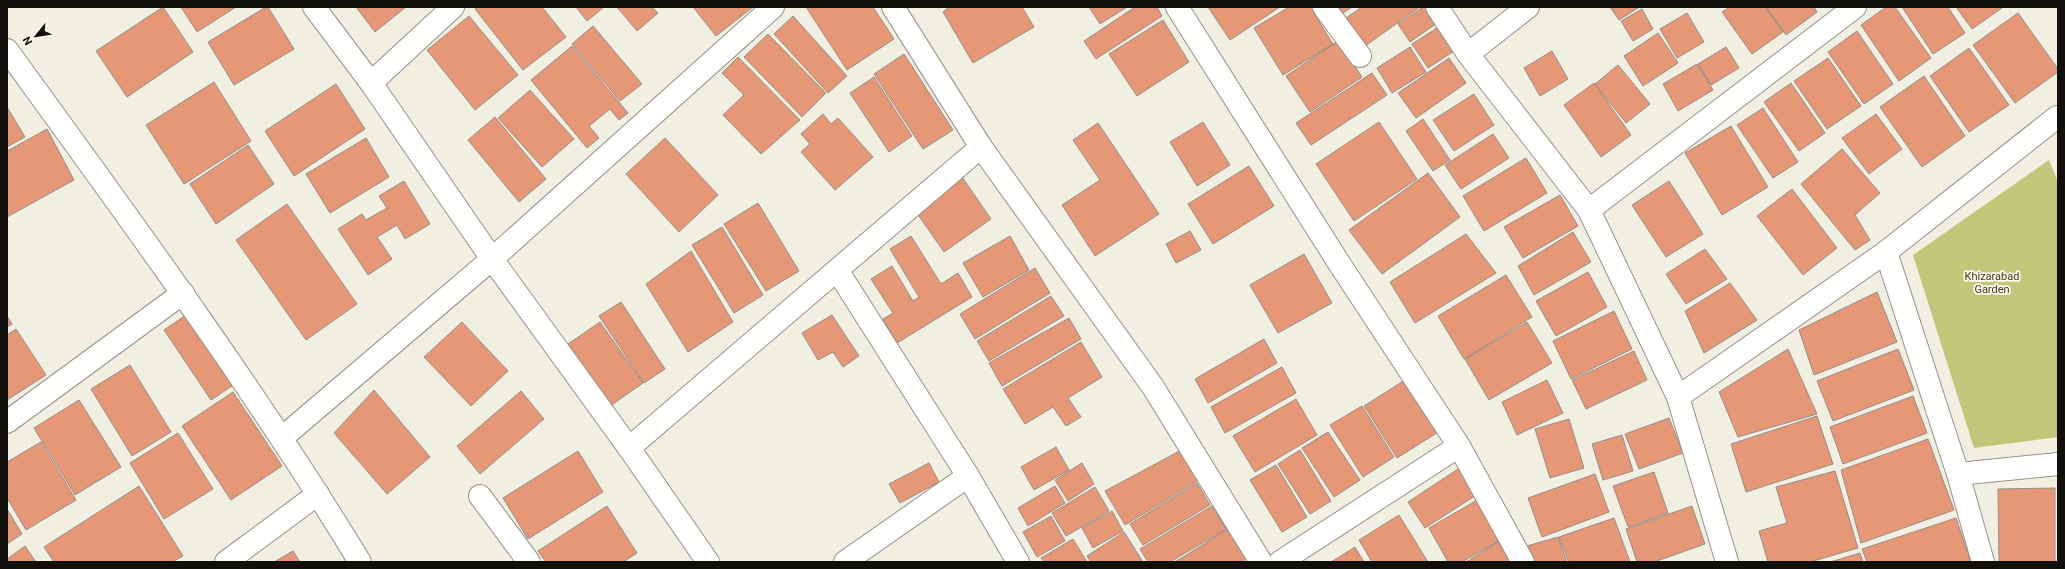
<svg xmlns="http://www.w3.org/2000/svg" width="2065" height="569" viewBox="0 0 2065 569" font-family="Roboto,sans-serif">
  <rect width="100%" height="100%" fill="#f1eee2"/>
  <path fill="#c1c779" d="M2049,160L2058,182V437L1974,448L1913,255Z"/>
  <g fill="#e59776" stroke="#998d88">
    <path d="M163,7L193,52L127,97L96,51Z"/>
    <path d="M181,7H236L197,32Z"/>
    <path d="M266,7H268L294,49L234,85L208,42Z"/>
    <path d="M356,7H406L375,32Z"/>
    <path d="M478,7H542L566,37L523,70L475,9Z"/>
    <path d="M576,7H604L587,21Z"/>
    <path d="M617,7H652L658,13L637,31Z"/>
    <path d="M693,7H753L716,36Z"/>
    <path d="M806,7H873L894,39L847,70Z"/>
    <path d="M949,7H1022L1034,27L973,63L943,12Z"/>
    <path d="M1089,7H1127L1100,24Z"/>
    <path d="M1135,7H1157L1162,16L1096,59L1084,41Z"/>
    <path d="M1208,7H1280L1230,40Z"/>
    <path d="M1289,7H1310L1333,44L1283,75L1254,28Z"/>
    <path d="M1339,7H1352L1343,13Z"/>
    <path d="M1362,7H1420L1365,46L1346,18Z"/>
    <path d="M1423,7H1430L1440,21L1410,42L1398,24Z"/>
    <path d="M1610,7H1637L1638,8L1619,20Z"/>
    <path d="M1730,7H1765L1783,32L1752,54L1722,12Z"/>
    <path d="M1766,7H1814L1817,12L1786,35Z"/>
    <path d="M1886,7H1895L1931,58L1899,81L1861,25Z"/>
    <path d="M1902,7H1948L1965,33L1933,54Z"/>
    <path d="M1956,7H2001L2002,8L1972,29Z"/>
    <path d="M1642,9L1653,29L1633,41L1621,21Z"/>
    <path d="M1687,13L1704,42L1677,58L1660,29Z"/>
    <path d="M2018,13L2058,69V72L2015,103L1973,45Z"/>
    <path d="M469,16L518,75L475,110L427,50Z"/>
    <path d="M793,16L847,76L828,93L774,34Z"/>
    <path d="M1163,20L1189,62L1137,96L1109,54Z"/>
    <path d="M1443,24L1459,48L1428,68L1412,44Z"/>
    <path d="M593,26L642,84L620,101L572,44Z"/>
    <path d="M1857,31L1893,84L1864,104L1828,52Z"/>
    <path d="M1658,33L1678,63L1643,86L1624,56Z"/>
    <path d="M768,34L826,93L802,117L744,57Z"/>
    <path d="M1338,41L1362,77L1310,112L1286,76Z"/>
    <path d="M572,46L628,113L619,120L610,109L589,126L599,138L587,148L531,80Z"/>
    <path d="M1410,47L1426,72L1392,93L1377,68Z"/>
    <path d="M1726,47L1739,68L1711,85L1698,64Z"/>
    <path d="M1969,48L2009,105L1969,132L1930,76Z"/>
    <path d="M1552,51L1568,79L1540,96L1524,68Z"/>
    <path d="M904,54L953,130L923,149L874,74Z"/>
    <path d="M738,57L800,120L761,154L723,115L744,95L722,73Z"/>
    <path d="M1449,58L1466,83L1416,118L1398,93Z"/>
    <path d="M1828,58L1861,106L1827,129L1794,81Z"/>
    <path d="M1697,64L1713,90L1678,111L1663,84Z"/>
    <path d="M1618,65L1650,104L1626,123L1595,84Z"/>
    <path d="M1372,73L1387,95L1311,145L1296,123Z"/>
    <path d="M1924,76L1965,136L1922,167L1880,107Z"/>
    <path d="M874,77L912,136L889,152L850,93Z"/>
    <path d="M214,82L251,141L184,184L146,125Z"/>
    <path d="M1594,83L1631,135L1601,157L1564,105Z"/>
    <path d="M1791,83L1825,133L1799,151L1764,102Z"/>
    <path d="M336,84L365,129L294,176L265,131Z"/>
    <path d="M530,90L574,139L542,167L498,118Z"/>
    <path d="M1474,94L1494,125L1454,151L1433,120Z"/>
    <path d="M7,107L25,137L7,147Z"/>
    <path d="M1763,108L1798,162L1773,178L1737,125Z"/>
    <path d="M823,114L831,124L838,118L873,157L835,190L801,152L810,144L801,134Z"/>
    <path d="M1876,114L1902,149L1869,174L1842,138Z"/>
    <path d="M495,117L546,179L519,202L468,140Z"/>
    <path d="M1423,119L1450,160L1433,171L1406,131Z"/>
    <path d="M1203,122L1230,165L1197,186L1170,142Z"/>
    <path d="M1379,122L1417,179L1354,221L1316,164Z"/>
    <path d="M1098,123L1159,214L1095,256L1062,205L1100,180L1073,140Z"/>
    <path d="M1731,126L1768,187L1722,215L1685,153Z"/>
    <path d="M47,129L74,180L7,217V151Z"/>
    <path d="M1493,134L1509,158L1461,189L1445,165Z"/>
    <path d="M366,138L389,177L330,213L306,174Z"/>
    <path d="M665,138L718,195L679,232L626,174Z"/>
    <path d="M248,145L274,184L216,224L190,184Z"/>
    <path d="M1842,149L1880,193L1855,215L1870,240L1855,250L1801,184Z"/>
    <path d="M1526,158L1547,193L1484,231L1463,196Z"/>
    <path d="M1249,166L1274,206L1213,244L1188,204Z"/>
    <path d="M1428,173L1460,217L1382,274L1349,230Z"/>
    <path d="M960,174L991,219L944,252L912,206Z"/>
    <path d="M404,181L430,224L405,239L397,225L377,237L392,259L368,275L338,229L362,214L366,220L387,208L379,196Z"/>
    <path d="M1669,181L1703,234L1666,257L1632,205Z"/>
    <path d="M1792,189L1837,248L1803,275L1757,216Z"/>
    <path d="M1560,195L1578,226L1523,258L1504,227Z"/>
    <path d="M758,203L799,271L766,291L724,224Z"/>
    <path d="M287,204L357,304L306,340L236,240Z"/>
    <path d="M722,227L763,295L734,313L692,245Z"/>
    <path d="M1190,231L1201,250L1176,263L1166,244Z"/>
    <path d="M1573,232L1591,262L1534,295L1518,266Z"/>
    <path d="M1466,234L1496,273L1415,323L1390,282Z"/>
    <path d="M911,236L941,284L958,273L972,297L897,343L883,319L893,313L871,279L892,266L913,301L919,297L890,249Z"/>
    <path d="M1010,236L1029,270L983,297L963,263Z"/>
    <path d="M1705,249L1727,279L1686,304L1666,274Z"/>
    <path d="M691,251L733,322L688,352L646,284Z"/>
    <path d="M1304,254L1332,303L1278,333L1250,285Z"/>
    <path d="M1035,268L1050,293L975,339L960,314Z"/>
    <path d="M1588,272L1607,307L1556,336L1536,301Z"/>
    <path d="M1506,275L1532,317L1464,359L1438,316Z"/>
    <path d="M1730,283L1757,320L1704,353L1685,311Z"/>
    <path d="M1877,292L1897,342L1814,375L1799,330Z"/>
    <path d="M1051,296L1064,316L989,361L977,341Z"/>
    <path d="M621,302L665,369L644,383L599,316Z"/>
    <path d="M1614,311L1632,349L1571,379L1553,341Z"/>
    <path d="M186,315L232,386L211,400L164,330Z"/>
    <path d="M832,315L859,356L843,367L833,352L818,360L802,333Z"/>
    <path d="M7,316L12,324L7,327Z"/>
    <path d="M1069,318L1081,339L1002,386L989,363Z"/>
    <path d="M462,322L508,371L471,406L424,357Z"/>
    <path d="M600,322L643,383L610,406L568,344Z"/>
    <path d="M1527,322L1552,363L1489,400L1465,359Z"/>
    <path d="M16,329L46,375L7,400V335Z"/>
    <path d="M1264,339L1277,363L1208,403L1195,379Z"/>
    <path d="M1081,342L1102,377L1068,398L1081,417L1066,426L1053,407L1025,424L1003,389Z"/>
    <path d="M1788,349L1817,414L1738,437L1719,392Z"/>
    <path d="M1898,349L1914,390L1833,421L1817,381Z"/>
    <path d="M1634,351L1647,380L1586,409L1572,380Z"/>
    <path d="M130,365L171,432L132,456L91,389Z"/>
    <path d="M1282,367L1296,393L1225,433L1211,407Z"/>
    <path d="M1408,378L1440,431L1397,458L1364,406Z"/>
    <path d="M1547,380L1563,413L1517,435L1502,402Z"/>
    <path d="M374,390L430,457L387,494L334,433Z"/>
    <path d="M521,391L544,419L480,474L457,446Z"/>
    <path d="M233,392L282,466L231,500L182,426Z"/>
    <path d="M1913,396L1927,433L1843,464L1830,427Z"/>
    <path d="M1296,399L1317,435L1255,472L1233,436Z"/>
    <path d="M79,400L121,467L75,495L34,428Z"/>
    <path d="M1362,406L1394,457L1363,477L1330,425Z"/>
    <path d="M1817,416L1833,464L1746,492L1731,444Z"/>
    <path d="M1669,418L1683,453L1639,469L1625,434Z"/>
    <path d="M1569,419L1584,468L1550,478L1535,429Z"/>
    <path d="M1328,432L1360,480L1334,497L1302,448Z"/>
    <path d="M178,433L213,489L164,519L130,463Z"/>
    <path d="M1622,435L1633,471L1603,480L1592,444Z"/>
    <path d="M1928,439L1954,510L1861,543L1841,470Z"/>
    <path d="M41,442L76,500L26,530L7,498V462Z"/>
    <path d="M1056,447L1069,470L1034,490L1021,467Z"/>
    <path d="M1185,448L1201,479L1125,525L1105,491Z"/>
    <path d="M1300,450L1331,501L1310,514L1278,464Z"/>
    <path d="M578,451L603,492L528,539L503,498Z"/>
    <path d="M929,463L939,482L900,503L889,484Z"/>
    <path d="M1082,463L1094,484L1068,501L1055,480Z"/>
    <path d="M1276,465L1307,517L1282,532L1250,480Z"/>
    <path d="M1458,469L1475,496L1425,528L1408,502Z"/>
    <path d="M1835,471L1858,548L1810,562H1768L1759,531L1787,523L1776,487Z"/>
    <path d="M1654,472L1668,513L1628,527L1613,486Z"/>
    <path d="M1595,474L1609,512L1542,537L1528,498Z"/>
    <path d="M1197,483L1210,505L1143,545L1130,524Z"/>
    <path d="M139,486L183,556L172,562H54L44,547Z"/>
    <path d="M1055,486L1065,503L1028,526L1018,508Z"/>
    <path d="M1095,487L1109,511L1066,536L1052,513Z"/>
    <path d="M2055,488V562H1999L1998,489Z"/>
    <path d="M1477,500L1500,540L1462,562H1448L1429,528Z"/>
    <path d="M607,506L637,553L623,562H546L538,551Z"/>
    <path d="M1212,506L1226,529L1170,562H1148L1140,549Z"/>
    <path d="M1692,506L1705,544L1654,562H1637L1626,529Z"/>
    <path d="M7,509L22,534L7,544Z"/>
    <path d="M1112,511L1123,531L1093,548L1082,528Z"/>
    <path d="M1399,515L1428,562H1372L1359,540Z"/>
    <path d="M1051,516L1065,541L1037,557L1023,532Z"/>
    <path d="M1614,518L1630,562H1569L1559,537Z"/>
    <path d="M1956,518L1971,562H1867L1862,549Z"/>
    <path d="M1237,523L1255,553L1241,562H1175Z"/>
    <path d="M1124,532L1143,562H1091L1087,556Z"/>
    <path d="M1558,537L1567,562H1533L1527,546Z"/>
    <path d="M1073,539L1087,562H1044L1041,558Z"/>
    <path d="M1498,542L1510,562H1466Z"/>
    <path d="M25,546L36,562H7V559Z"/>
    <path d="M1355,547L1364,562H1331Z"/>
    <path d="M293,551L300,562H274Z"/>
    <path d="M1860,553L1863,562H1830Z"/>
  </g>
  <g fill="none" stroke-linecap="round" stroke-linejoin="round">
    <g stroke="#969288" stroke-width="24">
      <g id="street">
        <path d="M893,7L981,147"/>
        <path d="M1177,7L1337,260L1459,446L1523,562"/>
        <path d="M1324,7L1360,56"/>
        <path d="M1437,7L1468,54L1589,210L1678,397L1727,562"/>
        <path d="M1468,54L1528,7"/>
        <path d="M371,83L453,7"/>
        <path d="M1589,210L1855,7"/>
        <path d="M1678,397L1886,252"/>
        <path d="M7,422L183,293"/>
        <path d="M283,437L492,259L371,83L314,7"/>
        <path d="M629,448L837,270"/>
        <path d="M1958,474L2058,464"/>
        <path d="M968,476L1018,562"/>
        <path d="M480,496L529,562"/>
        <path d="M226,562L318,494"/>
        <path d="M708,562L629,448L492,259L773,7"/>
        <path d="M845,562L968,476L837,270L981,147L1153,387L1261,562"/>
        <path d="M1280,562L1459,446"/>
        <path d="M1983,562L1958,474L1886,252L2057,117L2058,120"/>
      </g>
    </g>
    <g stroke="#969288" stroke-width="24">
      <path id="secondary" d="M7,50C129,218 252,385 360,562"/>
    </g>
    <use href="#street" stroke="#fff" stroke-width="22"/>
    <use href="#secondary" stroke="#fff" stroke-width="22"/>
  </g>
  <g text-anchor="middle" dominant-baseline="central" stroke-width="3.5" stroke-linejoin="round" paint-order="stroke">
    <g font-size="11" fill="#373a16" stroke="#fffbef">
      <text x="1992" y="276">Khizarabad<tspan x="1992" dy="13">Garden</tspan></text>
    </g>
  </g>
  <rect width="2065" height="569" fill="none" stroke="#100f0b" stroke-width="16"/>
  <g transform="translate(36 36) rotate(240)" stroke="#fffbef" stroke-width="3" paint-order="stroke">
  <path d="M0-3L7 15L0 10L-7 15Z" fill="#100f0b"/>
  <text y="-6" font-size="11" font-weight="bold" text-anchor="middle" fill="#100f0b">N</text>
  </g>
</svg>
